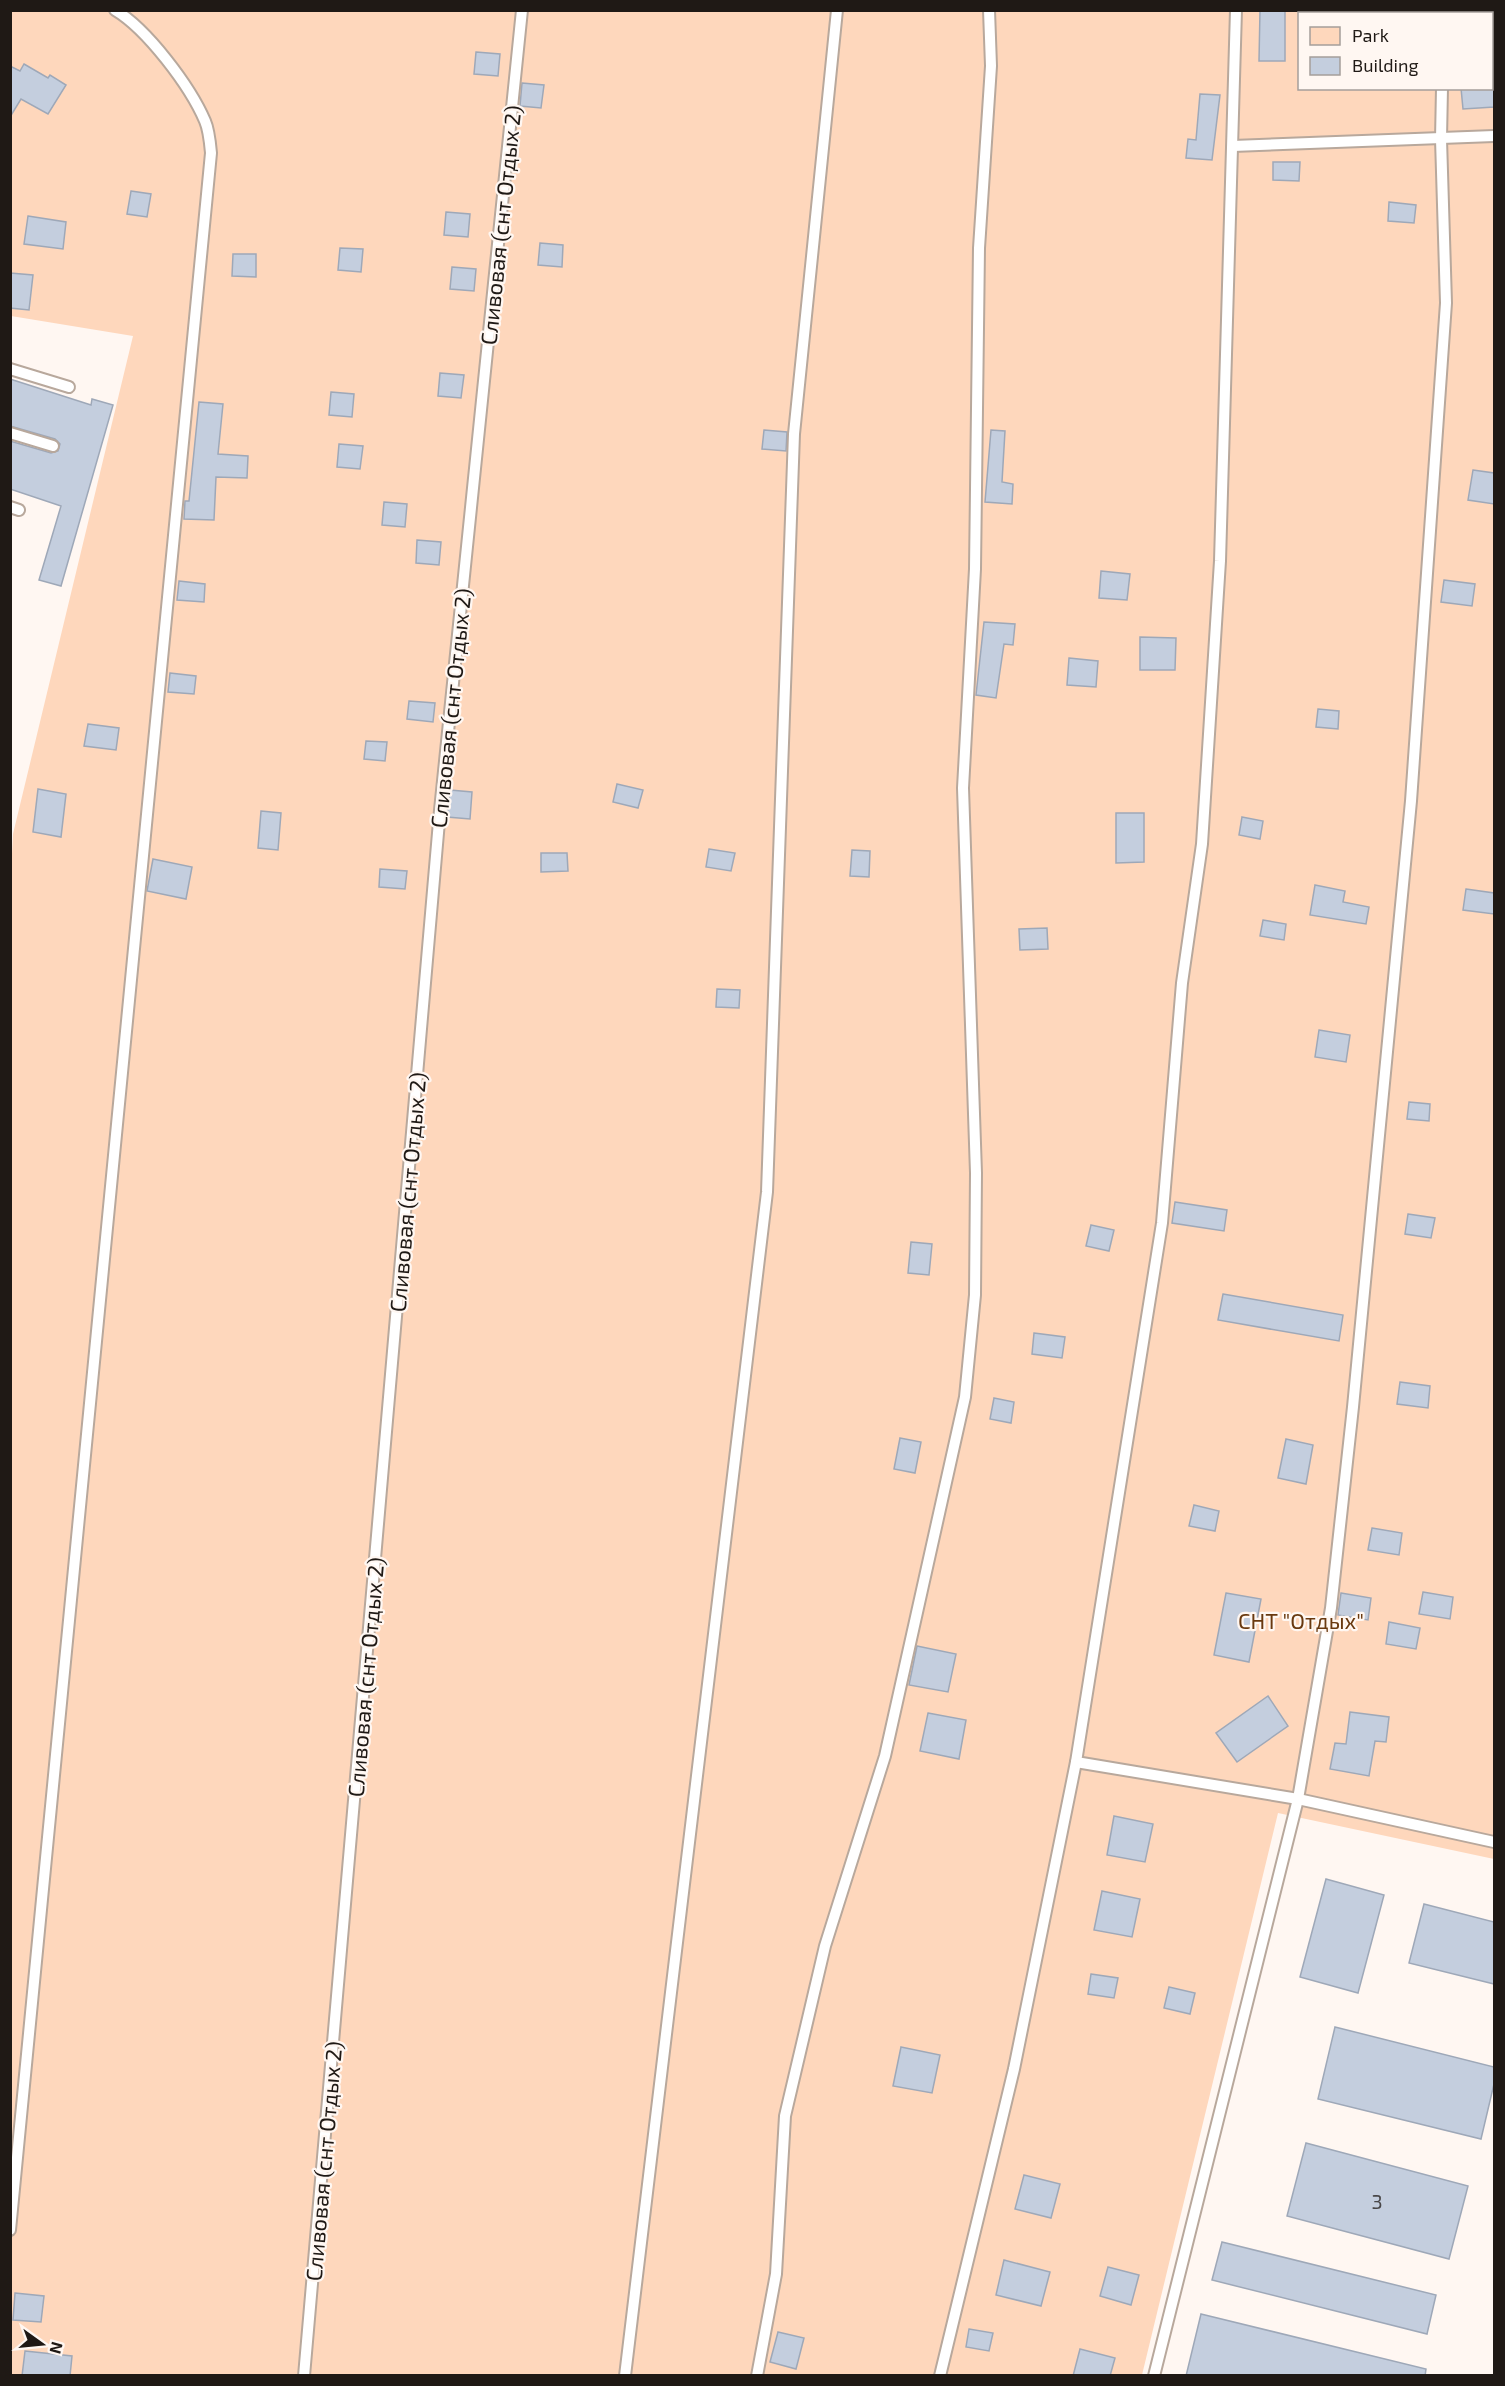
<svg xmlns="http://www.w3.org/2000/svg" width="1505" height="2386" viewBox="0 0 1505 2386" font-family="'Exo 2',sans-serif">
  <rect width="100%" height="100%" fill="#fff7f2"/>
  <path fill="#fed7bc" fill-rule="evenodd" d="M11,11H1494V1859L1278,1813L1142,2375L11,2376L10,893L13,834L133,336L11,316ZM1300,14H1492V88H1300Z"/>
  <g fill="#c4cede" stroke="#9ea8b8" stroke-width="1.5">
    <path d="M1260,10H1285V61H1259Z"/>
    <path d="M476,52L500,54L498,76L474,74Z"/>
    <path d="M24,64L48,78L50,75L66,85L48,114L21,99L10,117V66L20,71Z"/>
    <path d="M522,83L544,85L541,108L520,106Z"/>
    <path d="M1461,88H1494V107L1463,109Z"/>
    <path d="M1200,94L1220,95L1212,160L1186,158L1188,139L1196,140Z"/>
    <path d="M1273,162H1300L1299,181L1273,180Z"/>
    <path d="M131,191L151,194L147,217L127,214Z"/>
    <path d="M1389,202L1416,205L1414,223L1388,221Z"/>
    <path d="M446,212L470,214L468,237L444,235Z"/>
    <path d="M28,216L66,222L63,249L24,244Z"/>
    <path d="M540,243L563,245L562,267L538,265Z"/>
    <path d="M340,248L363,249L361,272L338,270Z"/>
    <path d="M233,254H256V277L232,276Z"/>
    <path d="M452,267L476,269L474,291L450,289Z"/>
    <path d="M10,273L33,275L29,310L10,308Z"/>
    <path d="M440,373L464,375L461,398L438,396Z"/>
    <path d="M10,379L91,405L92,399L113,405L61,586L39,580L61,506L10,489V441L51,453L58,451L60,444L55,439L10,426Z"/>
    <path d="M331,392L354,394L352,417L329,415Z"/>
    <path d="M199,402L223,404L218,454L248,456L247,478L216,477L214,520L184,519L185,501H189Z"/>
    <path d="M764,430L787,432L786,451L762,449Z"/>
    <path d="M991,430L1005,431L1002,482L1013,484L1012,504L985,502Z"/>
    <path d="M339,444L363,446L360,469L337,467Z"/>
    <path d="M1473,470L1494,473V504L1468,500Z"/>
    <path d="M384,502L407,504L405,527L382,525Z"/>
    <path d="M417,540L441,542L439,565L416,563Z"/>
    <path d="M1101,571L1130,574L1127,600L1099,598Z"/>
    <path d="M1444,580L1475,584L1472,606L1441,602Z"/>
    <path d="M179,581L205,584L204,602L177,600Z"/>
    <path d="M984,622L1015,624L1013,645L1004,644L996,698L976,695Z"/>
    <path d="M1140,637L1176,638L1175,670H1140Z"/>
    <path d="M1069,658L1098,661L1096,687L1067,685Z"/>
    <path d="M170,673L196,676L194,694L168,692Z"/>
    <path d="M409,701L435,703L433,722L407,719Z"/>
    <path d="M1318,709L1339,711L1338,729L1316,727Z"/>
    <path d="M88,724L119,728L116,750L84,746Z"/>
    <path d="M366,741L387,742L385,761L364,759Z"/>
    <path d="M617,784L643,790L638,808L613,802Z"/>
    <path d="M38,789L66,794L61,837L33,832Z"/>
    <path d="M450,790L472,792L470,819L447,817Z"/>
    <path d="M261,811L281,813L278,850L258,848Z"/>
    <path d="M1116,813H1144V862L1116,863Z"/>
    <path d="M1242,817L1263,821L1260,839L1239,835Z"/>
    <path d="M709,849L735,853L731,871L706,867Z"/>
    <path d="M852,850L870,851L869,877L850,876Z"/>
    <path d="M541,853H567L568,871L541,872Z"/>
    <path d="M153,859L192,867L186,899L147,891Z"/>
    <path d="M380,869L407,871L405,889L379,887Z"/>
    <path d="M1315,885L1345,891L1343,902L1369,907L1366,924L1310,915Z"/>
    <path d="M1466,889L1494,893V914L1463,910Z"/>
    <path d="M1263,920L1286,924L1284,940L1260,936Z"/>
    <path d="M1047,928L1048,949L1020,950L1019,929Z"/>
    <path d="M717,989L740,990L739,1008L716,1007Z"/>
    <path d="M1319,1030L1350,1035L1346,1062L1315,1057Z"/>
    <path d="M1409,1102L1430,1104L1429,1121L1407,1119Z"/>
    <path d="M1175,1202L1227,1210L1224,1231L1172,1223Z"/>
    <path d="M1408,1214L1435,1218L1431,1238L1405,1234Z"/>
    <path d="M1091,1225L1114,1230L1109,1251L1086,1246Z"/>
    <path d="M911,1242L932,1244L929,1275L908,1273Z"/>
    <path d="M1223,1294L1343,1315L1339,1341L1218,1320Z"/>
    <path d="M1034,1333L1065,1337L1062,1358L1032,1354Z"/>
    <path d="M1400,1382L1430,1386L1428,1408L1397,1404Z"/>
    <path d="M994,1398L1014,1402L1011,1423L990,1419Z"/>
    <path d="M900,1438L921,1442L915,1473L894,1469Z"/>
    <path d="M1286,1439L1313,1445L1306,1484L1278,1478Z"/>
    <path d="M1194,1505L1219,1511L1215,1531L1189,1526Z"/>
    <path d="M1372,1528L1402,1533L1399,1555L1368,1550Z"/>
    <path d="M1423,1592L1453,1597L1450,1619L1419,1614Z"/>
    <path d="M1226,1593L1261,1599L1249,1662L1214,1655Z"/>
    <path d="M1341,1593L1371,1598L1368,1620L1338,1615Z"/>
    <path d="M1389,1622L1420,1628L1416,1649L1386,1644Z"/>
    <path d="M917,1646L956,1654L948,1692L909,1685Z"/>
    <path d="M1268,1696L1288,1726L1237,1762L1216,1733Z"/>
    <path d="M1350,1712L1389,1717L1386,1742L1375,1741L1369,1776L1330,1769L1335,1743L1346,1744Z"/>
    <path d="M928,1713L966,1720L959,1759L920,1751Z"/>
    <path d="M1114,1816L1153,1824L1145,1862L1107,1855Z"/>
    <path d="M1326,1879L1384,1895L1358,1993L1300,1977Z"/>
    <path d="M1102,1891L1140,1899L1132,1937L1094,1930Z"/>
    <path d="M1424,1904L1494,1922V1984L1409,1963Z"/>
    <path d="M1091,1974L1118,1978L1114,1998L1088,1994Z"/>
    <path d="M1169,1987L1195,1993L1190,2014L1164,2008Z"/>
    <path d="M1335,2027L1494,2067V2084L1481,2139L1318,2099Z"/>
    <path d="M901,2047L940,2055L932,2093L893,2086Z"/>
    <path d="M1306,2143L1468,2186L1449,2259L1287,2216Z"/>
    <path d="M1024,2175L1060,2184L1051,2218L1015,2209Z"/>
    <path d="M1222,2242L1436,2295L1427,2334L1212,2280Z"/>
    <path d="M1004,2260L1050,2272L1041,2306L996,2295Z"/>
    <path d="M1108,2267L1139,2275L1131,2305L1100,2296Z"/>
    <path d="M15,2293L44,2296L41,2322L13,2320Z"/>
    <path d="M1201,2314L1426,2369L1425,2376H1186Z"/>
    <path d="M969,2329L993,2333L989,2351L966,2347Z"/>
    <path d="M778,2332L804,2338L796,2369L770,2362Z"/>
    <path d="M1080,2349L1115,2358L1110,2376H1073Z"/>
    <path d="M25,2351L72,2356L70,2376H22Z"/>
  </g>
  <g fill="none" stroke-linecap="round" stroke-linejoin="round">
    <g stroke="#b8a89c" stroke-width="14">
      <g id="service">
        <path d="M1444,14V10"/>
        <path d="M1233,146L1494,136"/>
        <path d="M10,369L69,387"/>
        <path d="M10,433L53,446"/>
        <path d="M10,507L19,510"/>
        <path d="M1076,1762L1298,1799L1494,1842"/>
        <path d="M10,2230L211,153C210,142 209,130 205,121C190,86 147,29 115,10"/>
        <path d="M304,2376L440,810L522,10"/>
        <path d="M625,2376L767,1192L794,434L837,10"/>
        <path d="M757,2376L776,2274L785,2116L825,1946L885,1756L965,1397L975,1295L976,1173L963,788L975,569L979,248L991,66L989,10"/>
        <path d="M940,2376L1014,2069L1076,1762L1162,1223L1182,983L1202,844L1220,561L1236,10"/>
        <path d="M1154,2376L1298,1799L1331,1608L1353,1407L1411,801L1446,303L1441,139L1442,88"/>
      </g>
    </g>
    <use href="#service" stroke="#fff" stroke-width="10"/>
  </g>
  <g text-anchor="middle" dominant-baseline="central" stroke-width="4.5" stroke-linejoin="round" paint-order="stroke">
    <g font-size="20" fill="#484647">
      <text x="1377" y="2201">3</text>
    </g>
    <g font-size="22" fill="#1f1915" stroke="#fff7f2">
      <text transform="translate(500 225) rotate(-84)">Сливовая (снт Отдых 2)</text>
      <text transform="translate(450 708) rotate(-84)">Сливовая (снт Отдых 2)</text>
      <text transform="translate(407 1192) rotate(-85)">Сливовая (снт Отдых 2)</text>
      <text transform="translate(365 1677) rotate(-85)">Сливовая (снт Отдых 2)</text>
      <text transform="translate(323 2161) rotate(-85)">Сливовая (снт Отдых 2)</text>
    </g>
    <g font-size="22" fill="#69390f" stroke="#fff7f2">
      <text x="1301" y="1620">СНТ "Отдых"</text>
    </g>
  </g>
  <rect width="1505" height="2386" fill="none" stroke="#1f1915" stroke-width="24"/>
  <rect x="1298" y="12" width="195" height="78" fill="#fff7f2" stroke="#a59e9a" stroke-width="1.5"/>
  <rect x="1310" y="27" width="30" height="18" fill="#fed7bc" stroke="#a59e9a" stroke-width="1.5"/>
  <text x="1352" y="42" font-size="18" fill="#1f1915">Park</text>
  <rect x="1310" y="57" width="30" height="18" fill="#c4cede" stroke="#a59e9a" stroke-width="1.5"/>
  <text x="1352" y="72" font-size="18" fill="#1f1915">Building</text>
  <g transform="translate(42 2344) rotate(105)" stroke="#fff7f2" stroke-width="4.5" paint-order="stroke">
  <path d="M0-4.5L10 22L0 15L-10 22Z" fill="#1f1915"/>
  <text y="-9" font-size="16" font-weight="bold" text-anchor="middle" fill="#1f1915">N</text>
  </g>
</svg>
